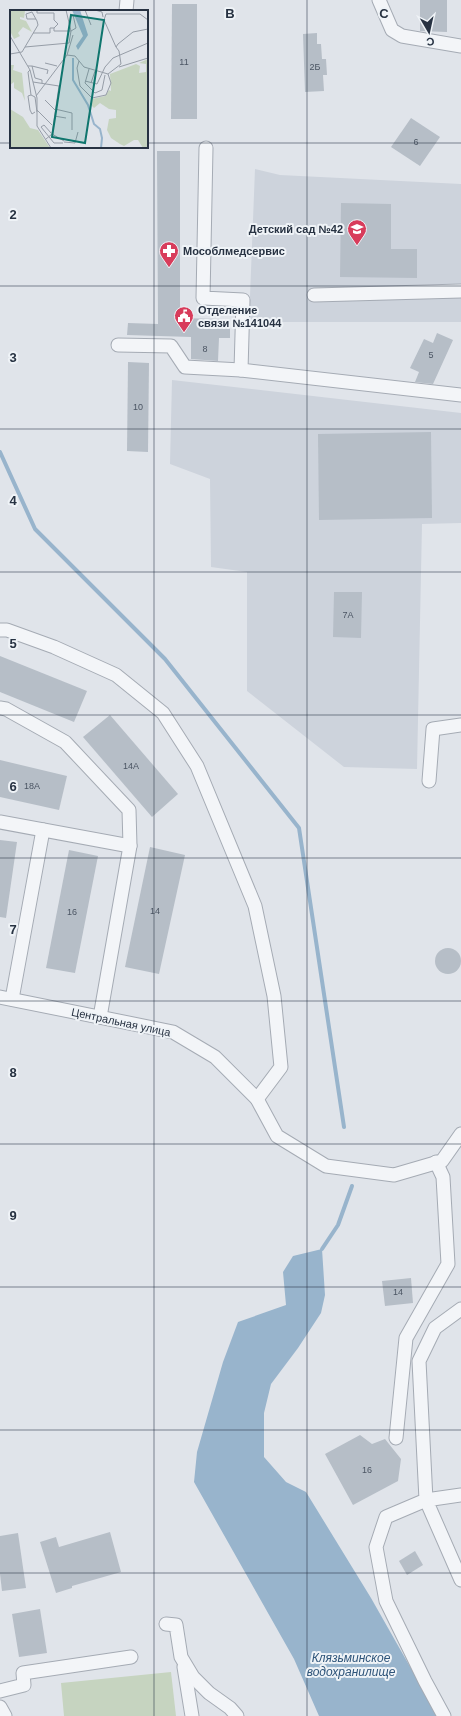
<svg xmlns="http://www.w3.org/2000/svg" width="461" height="1716" viewBox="0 0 461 1716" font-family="Arial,sans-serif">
  <rect width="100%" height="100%" fill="#e0e4ea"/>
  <g fill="#cdd3dc">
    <path d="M255,169L280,175L461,184V322H249Z"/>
    <path d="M172,380L461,413V523L422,524L417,769L344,767L247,691V572L211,567L210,479L170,464Z"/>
  </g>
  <path fill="#c6d4c0" d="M171,1672L176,1716H64L61,1683Z"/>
  <path fill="#98b4cc" d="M322,1249L325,1295L321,1313L298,1348L271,1384L264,1413V1457L286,1482L306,1492L371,1598L438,1716H319L294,1659L194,1482L197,1452L223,1362L238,1322L286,1305L283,1272L293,1256Z"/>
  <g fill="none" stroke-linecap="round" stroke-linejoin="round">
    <g stroke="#98b4cc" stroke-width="4">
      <path d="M0,452L35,529L165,659L299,828L344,1127"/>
      <path d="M322,1249L338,1225L352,1186"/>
    </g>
  </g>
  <g fill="#b6bec7">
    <path d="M420,0H447V32L420,31Z"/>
    <path d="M172,4H197V119H171Z"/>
    <path d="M317,33V44H321L322,59H326L327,75H323L324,91L305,92L303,34Z"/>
    <path d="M411,118L440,137L420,166L391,147Z"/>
    <path d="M157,151H180V318L220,319L219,326H230V338H219L218,361L191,359V337L127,335L128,323L158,324Z"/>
    <path d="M341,203L391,204V249H417V278L340,277Z"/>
    <path d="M437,333L453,340L433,384L415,382L419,372L410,368L424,339L433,343Z"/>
    <path d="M128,362L149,363L148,452L127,451Z"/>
    <path d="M431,432L432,518L319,520L318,434Z"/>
    <path d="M334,592H362L361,638L333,637Z"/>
    <path d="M0,656L87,691L74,722L0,692Z"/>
    <path d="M110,715L178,794L152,817L83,737Z"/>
    <path d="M0,760L67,776L59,810L0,797Z"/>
    <path d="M0,840L17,842L6,918L0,917Z"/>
    <path d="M150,847L185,855L159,974L125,967Z"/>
    <path d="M69,850L98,856L75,973L46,968Z"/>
    <circle cx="448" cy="961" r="13"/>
    <path d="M411,1278L413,1303L385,1306L382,1281Z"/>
    <path d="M360,1435L372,1444L385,1439L401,1459L398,1481L353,1505L325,1454Z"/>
    <path d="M110,1532L121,1572L72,1586V1588L56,1593L40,1542L56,1537L59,1547Z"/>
    <path d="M18,1533L26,1588L2,1591L0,1574V1536Z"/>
    <path d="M415,1551L423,1565L407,1575L399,1561Z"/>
    <path d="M40,1609L47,1653L19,1657L12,1614Z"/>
  </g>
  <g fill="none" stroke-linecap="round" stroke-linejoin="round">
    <g stroke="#a5abb4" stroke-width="15">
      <g id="minor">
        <path d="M379,0L392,30L402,36L461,46"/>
        <path d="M126,11L127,0"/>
        <path d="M206,148L203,298L243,300L241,370L461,395"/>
        <path d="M314,295L461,291"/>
        <path d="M118,345L171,346L185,367L241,370"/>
        <path d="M0,630H7L54,647L116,675L163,713L197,766L255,906L274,996L281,1067L257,1099"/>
        <path d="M0,708L6,709L65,742L129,810L130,846L100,1017"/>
        <path d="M429,781L433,729L461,725"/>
        <path d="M0,822L130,846"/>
        <path d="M0,997L173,1032L215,1057L257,1099L277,1136L326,1166L394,1175L442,1161L461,1134"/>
        <path d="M12,999L43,830"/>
        <path d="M396,1438L406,1338L448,1264L443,1177L436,1162"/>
        <path d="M461,1495L426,1500L461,1580"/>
        <path d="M166,1624L176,1625L181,1657L193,1677L209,1693L230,1708L237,1716"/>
        <path d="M184,1667L192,1716"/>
        <path d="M0,1691L24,1685L23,1673L131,1657"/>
        <path d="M0,1707L5,1716"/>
        <path d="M444,1716L425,1681L386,1601L376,1547L386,1517L426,1500L419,1361L435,1328L461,1309"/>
      </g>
    </g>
    <use href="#minor" stroke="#f3f5f8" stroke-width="13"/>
  </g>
  <path fill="none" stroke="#273242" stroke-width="1" stroke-opacity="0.55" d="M154,0V1716M307,0V1716M0,143H11M147,143H461M0,286H461M0,429H461M0,572H461M0,715H461M0,858H461M0,1001H461M0,1144H461M0,1287H461M0,1430H461M0,1573H461"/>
  <defs>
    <g id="school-pin" transform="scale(1)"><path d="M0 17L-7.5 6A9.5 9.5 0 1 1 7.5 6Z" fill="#d83c5b" stroke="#eff3f7"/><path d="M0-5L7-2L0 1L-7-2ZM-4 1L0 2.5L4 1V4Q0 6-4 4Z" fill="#fff"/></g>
    <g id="pharmacy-pin" transform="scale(1)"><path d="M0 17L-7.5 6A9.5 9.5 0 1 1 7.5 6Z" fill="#d83c5b" stroke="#eff3f7"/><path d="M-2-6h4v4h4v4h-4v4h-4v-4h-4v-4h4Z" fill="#fff"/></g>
    <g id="civic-pin" transform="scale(1)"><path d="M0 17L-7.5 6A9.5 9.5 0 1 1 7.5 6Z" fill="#d83c5b" stroke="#eff3f7"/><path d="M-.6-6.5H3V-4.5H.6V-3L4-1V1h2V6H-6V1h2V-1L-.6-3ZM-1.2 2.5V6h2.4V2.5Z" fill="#fff"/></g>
  </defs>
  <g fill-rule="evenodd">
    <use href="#school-pin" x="357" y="229"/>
    <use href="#pharmacy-pin" x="169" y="251"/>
    <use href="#civic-pin" x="184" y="316"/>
  </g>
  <g text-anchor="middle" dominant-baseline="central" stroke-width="4" stroke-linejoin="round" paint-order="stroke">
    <g font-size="9" fill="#4b5563">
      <text x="184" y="62">11</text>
      <text x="315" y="67">2Б</text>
      <text x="416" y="142">6</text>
      <text x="205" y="349">8</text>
      <text x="431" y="355">5</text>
      <text x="138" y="407">10</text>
      <text x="348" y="615">7А</text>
      <text x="131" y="766">14А</text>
      <text x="32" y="786">18А</text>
      <text x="155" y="911">14</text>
      <text x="72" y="912">16</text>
      <text x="398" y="1292">14</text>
      <text x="367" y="1470">16</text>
    </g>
    <g font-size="11" font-weight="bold" fill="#273242" stroke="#eff3f7" text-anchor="start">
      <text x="343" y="229" text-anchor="end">Детский сад №42</text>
      <text x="183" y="251">Мособлмедсервис</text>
      <text x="198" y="310">Отделение<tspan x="198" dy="13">связи №141044</tspan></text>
    </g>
    <g font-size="11" fill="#273242" stroke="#eff3f7">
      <text transform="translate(121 1022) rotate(12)">Центральная улица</text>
    </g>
    <g font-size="12" font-style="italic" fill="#2e5479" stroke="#eff3f7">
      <text x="351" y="1658">Клязьминское<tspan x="351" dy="14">водохранилище</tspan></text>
    </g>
  </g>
  <g transform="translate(10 10)">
    <rect width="138" height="138" fill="#e0e4ea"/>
    <path d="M0,0L15,1L14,8L10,7V9L16,11L22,22L13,17L8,23L10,26L4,29L0,21ZM138,49V138H133L128,130H124L114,136L110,134L101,128L97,120L99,109L106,108V100L99,99L90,93L84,98L82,96V89L95,86L99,80L101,81L100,64L126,54L130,56L129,63L136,62V54L129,53ZM0,55H4L3,60L12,63L15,91L12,83L4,78V72L0,75ZM0,99L13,107L20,118L28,120L40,138H0Z" fill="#c6d4c0"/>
    <path d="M62,0H70L78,25L68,40L66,36L73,26Z" fill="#98b4cc"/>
    <path fill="none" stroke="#98b4cc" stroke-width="2" d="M63,48V70L78,95L84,114L90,119L92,128L91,138"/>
    <path fill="none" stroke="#969da7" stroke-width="1" d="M27,0V3H44V10L48,14L44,18M75,0L81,15M85,0L92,2L93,7M26,9H17L16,4L22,2L27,11L28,15M23,23H40V18H44V21H61L56,0M0,26L20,60L27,88V116L41,138M15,37L59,33L61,21L66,18L63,5M106,37L94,10L96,4H130L138,10M0,44L12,42L28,15M57,45L63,25M69,51L67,58L70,76L82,88L96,85L101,73L98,64M35,53L47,56M18,56H22L25,68L32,70V73M22,56L38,60L37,64M109,57L138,48M79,59L75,73L85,83L92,80L95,65M20,60L18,62L21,85L25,87L27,102M75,71L87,74L95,57L103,48L138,33M23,72L49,76L42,124L36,129M81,73L85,61M21,85L18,86L20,100L22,104L25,102M26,86L57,45L65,46L74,57L98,64L111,54L109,41L106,37L108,34L123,22L138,19M35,90L45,100M45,99L62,103V120M27,100L42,115M44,106L56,108M41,123L34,115L31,117L44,133H53M42,124L54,131M54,132L65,133L68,122"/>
    <path fill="#0f766e" fill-opacity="0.15" stroke="#0f766e" stroke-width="2" d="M61,5L94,10L75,133L42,127Z"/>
    <rect width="138" height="138" fill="none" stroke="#273242" stroke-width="2"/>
  </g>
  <g font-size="13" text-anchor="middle" font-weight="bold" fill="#273242" stroke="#eff3f7" stroke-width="4" stroke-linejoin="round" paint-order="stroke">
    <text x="230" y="18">B</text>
    <text x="384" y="18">C</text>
    <text x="13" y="219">2</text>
    <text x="13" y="362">3</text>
    <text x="13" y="505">4</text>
    <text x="13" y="648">5</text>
    <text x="13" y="791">6</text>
    <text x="13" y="934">7</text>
    <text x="13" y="1077">8</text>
    <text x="13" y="1220">9</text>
  </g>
  <g transform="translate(429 32) rotate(171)" stroke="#eff3f7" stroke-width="3" paint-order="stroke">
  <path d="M0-3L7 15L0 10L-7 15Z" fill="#273242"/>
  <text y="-6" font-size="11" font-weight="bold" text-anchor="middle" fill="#273242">С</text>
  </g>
</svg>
